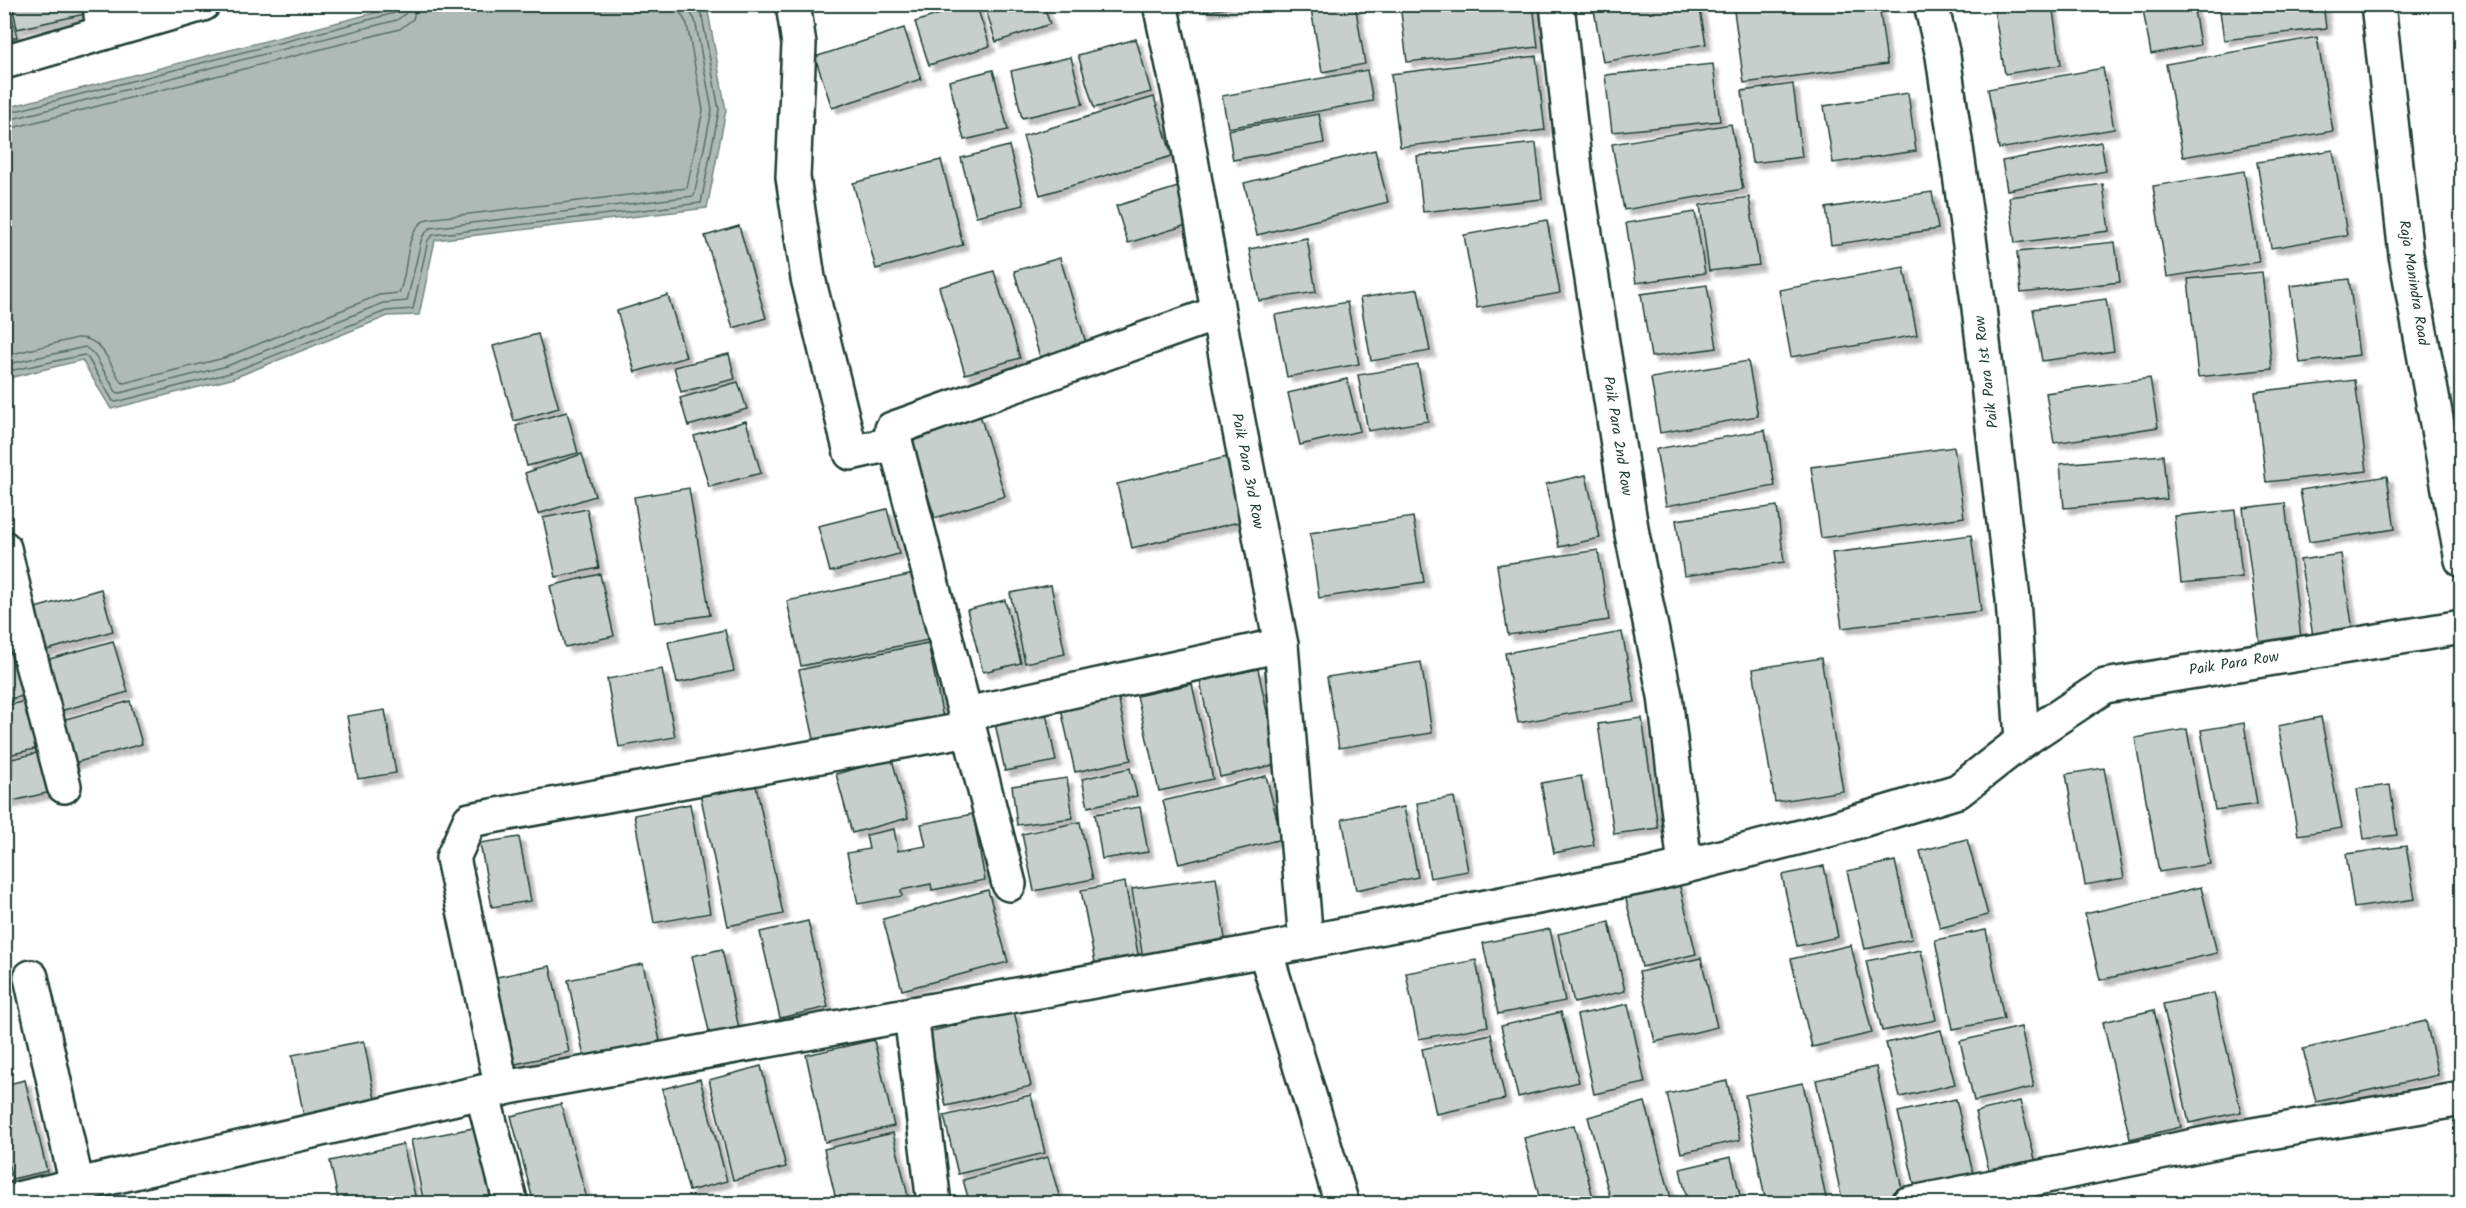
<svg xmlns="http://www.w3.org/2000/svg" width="2466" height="1208" viewBox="0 0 2466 1208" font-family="Kalam,sans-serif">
  <defs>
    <filter id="shadow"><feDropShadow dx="5.5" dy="5.5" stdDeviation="1.5" flood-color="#0004"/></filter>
  </defs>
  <rect width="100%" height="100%" fill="#fff"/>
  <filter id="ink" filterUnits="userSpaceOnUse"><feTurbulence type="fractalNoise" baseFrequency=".0167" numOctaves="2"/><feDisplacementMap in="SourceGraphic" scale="12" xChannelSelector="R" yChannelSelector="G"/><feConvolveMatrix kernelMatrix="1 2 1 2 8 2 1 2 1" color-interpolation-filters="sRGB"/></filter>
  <g filter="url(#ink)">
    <path fill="#afbab7" stroke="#758883" stroke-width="1.5" d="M700,5L708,12L726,110L707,208L435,240L419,315L388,316L231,379L111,409L82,360L5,379V108L405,5Z"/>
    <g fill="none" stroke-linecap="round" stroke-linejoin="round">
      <g stroke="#596f68" stroke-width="1.5">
        <path d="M4,114L395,13L399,10L400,4"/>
        <path d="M4,121L397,20L405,14L408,4"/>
        <path d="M4,130L400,29L413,19L417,4"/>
        <path d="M4,356L77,338C102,336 110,364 121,382L124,383L224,358L379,295L399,293C410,271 402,232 427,219L687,188L703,110L687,24L681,14L679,4"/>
        <path d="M4,365L85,347L94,354L116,392L120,393L227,366L383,303L407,301L422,237L430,228L694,196L712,110L695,20L690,12L688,4"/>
        <path d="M4,372L84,355L88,358L113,401L116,402L230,373L386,311L413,309L428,240L433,235L701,203L719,110L702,16L696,4"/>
      </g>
    </g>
    <g fill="#c7cfcc" stroke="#1f3d34" stroke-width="1.5" filter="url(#shadow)">
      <path d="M4,4H8L17,37L4,41Z"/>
      <path d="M12,4H92L94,12L17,29Z"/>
      <path d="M971,4H976L990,46L929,65L915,22Z"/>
      <path d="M992,4H1043L1050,24L996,42L985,7Z"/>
      <path d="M1203,4H1252L1204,12Z"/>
      <path d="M1340,4H1355L1365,64L1322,72L1311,9Z"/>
      <path d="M1400,4H1533L1538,47L1407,62Z"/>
      <path d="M1593,4H1699L1706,44L1603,62Z"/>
      <path d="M1733,4H1879L1887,64L1744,83Z"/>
      <path d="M1993,4H2052L2061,65L2005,74Z"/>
      <path d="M2142,4H2193L2200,45L2151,54Z"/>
      <path d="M2219,4H2323L2326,28L2224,40Z"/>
      <path d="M904,28L921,79L832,108L815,57Z"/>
      <path d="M2317,37L2333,131L2183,157L2166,64Z"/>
      <path d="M1136,39L1151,92L1094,108L1078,55Z"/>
      <path d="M1536,56L1545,130L1400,147L1391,74Z"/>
      <path d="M1071,57L1083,104L1022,118L1011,71Z"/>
      <path d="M1713,64L1720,121L1612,132L1605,75Z"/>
      <path d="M2103,68L2114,129L1999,149L1988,89Z"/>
      <path d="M993,70L1008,130L964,140L949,81Z"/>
      <path d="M1367,70L1373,101L1228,128L1222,96Z"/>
      <path d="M1793,84L1802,157L1752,163L1742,91Z"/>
      <path d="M1908,93L1916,151L1833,163L1824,106Z"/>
      <path d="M1154,97L1172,156L1040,195L1023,136Z"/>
      <path d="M1319,114L1324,143L1233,160L1228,130Z"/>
      <path d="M1731,124L1743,189L1624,210L1612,144Z"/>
      <path d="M2101,142L2106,171L2007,190L2002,161Z"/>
      <path d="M1536,143L1542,199L1423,212L1417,156Z"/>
      <path d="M1009,146L1024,205L976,216L961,158Z"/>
      <path d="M1375,150L1388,202L1257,235L1244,183Z"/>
      <path d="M2333,150L2347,235L2271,248L2257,162Z"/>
      <path d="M941,160L963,245L876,269L853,183Z"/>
      <path d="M2244,171L2259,262L2167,277L2153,186Z"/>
      <path d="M2103,184L2109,231L2015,243L2009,197Z"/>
      <path d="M1178,187L1190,224L1128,243L1116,206Z"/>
      <path d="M1932,192L1938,229L1831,245L1826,208Z"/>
      <path d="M1749,197L1759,265L1709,271L1700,205Z"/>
      <path d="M1695,212L1705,273L1636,283L1626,223Z"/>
      <path d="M1547,220L1560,293L1477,308L1464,235Z"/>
      <path d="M739,226L766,318L733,328L705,236Z"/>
      <path d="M1307,238L1316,292L1259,301L1249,249Z"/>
      <path d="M2115,242L2120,282L2021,293L2017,252Z"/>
      <path d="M1060,258L1086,343L1040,357L1014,271Z"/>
      <path d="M1904,267L1917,335L1791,357L1779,290Z"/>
      <path d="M994,271L1020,358L965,374L939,287Z"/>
      <path d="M2262,272L2272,369L2198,377L2188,279Z"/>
      <path d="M2349,279L2359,355L2300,363L2290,286Z"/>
      <path d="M1707,285L1717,348L1651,357L1641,294Z"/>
      <path d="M1418,289L1430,351L1371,361L1360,298Z"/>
      <path d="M668,295L686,357L635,372L617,311Z"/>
      <path d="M2106,299L2114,351L2042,361L2033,309Z"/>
      <path d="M1347,302L1359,364L1287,377L1275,315Z"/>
      <path d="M538,334L559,408L514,421L493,346Z"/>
      <path d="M729,354L735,379L681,392L674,367Z"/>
      <path d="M1748,361L1758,416L1660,433L1651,378Z"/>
      <path d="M1418,365L1428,421L1368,431L1358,375Z"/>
      <path d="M2150,378L2158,427L2054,443L2046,393Z"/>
      <path d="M1347,379L1360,431L1300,445L1288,393Z"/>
      <path d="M2355,380L2367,471L2266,482L2255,392Z"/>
      <path d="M738,382L747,409L688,426L680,398Z"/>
      <path d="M567,412L578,453L527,466L516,426Z"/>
      <path d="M980,415L1005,496L935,518L909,438Z"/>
      <path d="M746,421L761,473L709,487L694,436Z"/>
      <path d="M1765,430L1775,486L1666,506L1656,449Z"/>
      <path d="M1954,447L1964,517L1821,538L1811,467Z"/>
      <path d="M582,454L595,496L538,514L525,473Z"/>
      <path d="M2163,455L2167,499L2064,508L2060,464Z"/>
      <path d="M1231,456L1247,520L1132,548L1117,484Z"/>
      <path d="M1586,475L1600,538L1559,547L1546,484Z"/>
      <path d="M2387,476L2395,529L2309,542L2300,490Z"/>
      <path d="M689,488L710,615L655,623L634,497Z"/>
      <path d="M2285,503L2301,638L2260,644L2243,508Z"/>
      <path d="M1777,506L1784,562L1684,576L1676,520Z"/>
      <path d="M587,509L599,568L556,577L543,518Z"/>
      <path d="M887,509L899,554L830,572L818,526Z"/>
      <path d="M2235,510L2242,577L2181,583L2174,516Z"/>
      <path d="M1413,517L1424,582L1319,598L1310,533Z"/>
      <path d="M1971,535L1981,611L1842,628L1832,553Z"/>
      <path d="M1598,550L1609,620L1508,635L1497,565Z"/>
      <path d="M2341,554L2354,636L2314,642L2300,560Z"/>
      <path d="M600,574L614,636L565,647L550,586Z"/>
      <path d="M914,574L928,640L801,666L787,601Z"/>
      <path d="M1051,585L1065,654L1025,663L1010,593Z"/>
      <path d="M101,589L113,631L37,653L25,611Z"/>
      <path d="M1005,600L1021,663L983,672L967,610Z"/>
      <path d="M725,630L734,671L677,683L668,642Z"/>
      <path d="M1622,632L1635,702L1518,723L1505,653Z"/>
      <path d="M15,637L29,695L4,700V640Z"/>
      <path d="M113,641L128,692L53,713L39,662Z"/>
      <path d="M928,643L943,718L815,744L799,670Z"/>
      <path d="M1821,658L1843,791L1775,802L1753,669Z"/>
      <path d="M1421,662L1432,733L1339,748L1327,677Z"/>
      <path d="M662,669L675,737L619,747L607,679Z"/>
      <path d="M1258,669L1278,764L1220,777L1200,681Z"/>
      <path d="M1192,684L1213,779L1159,791L1137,696Z"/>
      <path d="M1117,692L1131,760L1075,772L1060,704Z"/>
      <path d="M32,700L43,747L4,756V706Z"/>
      <path d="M130,701L142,744L67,765L55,722Z"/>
      <path d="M385,710L396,773L358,779L347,716Z"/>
      <path d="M1046,713L1056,761L1005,771L995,723Z"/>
      <path d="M2321,717L2342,828L2298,835L2278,726Z"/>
      <path d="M1642,718L1658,828L1614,834L1598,724Z"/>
      <path d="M2244,723L2257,804L2215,810L2201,730Z"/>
      <path d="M2187,729L2210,864L2159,872L2135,738Z"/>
      <path d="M45,751L55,791L4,803V761Z"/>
      <path d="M892,759L908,818L852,833L836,774Z"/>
      <path d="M1130,768L1137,796L1088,807L1082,779Z"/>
      <path d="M2104,768L2124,878L2085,885L2066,774Z"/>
      <path d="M1266,776L1282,839L1179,864L1163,801Z"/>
      <path d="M1581,776L1594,845L1554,853L1541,783Z"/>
      <path d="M1067,778L1073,818L1017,825L1012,786Z"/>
      <path d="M755,781L783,914L728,926L700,793Z"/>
      <path d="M2390,785L2397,835L2364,839L2357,789Z"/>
      <path d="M1454,797L1468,871L1430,878L1417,803Z"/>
      <path d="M690,804L710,913L654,923L634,815Z"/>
      <path d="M1140,807L1148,852L1102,859L1095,814Z"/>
      <path d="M1404,807L1418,877L1356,890L1342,819Z"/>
      <path d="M973,814L985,880L932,890L931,884L901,890L902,896L858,904L847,853L869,849L866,835L894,829L898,851L926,846L921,824Z"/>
      <path d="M1080,822L1093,879L1034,891L1022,834Z"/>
      <path d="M519,837L531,901L492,907L480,843Z"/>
      <path d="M1967,839L1988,915L1940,928L1920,851Z"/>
      <path d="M2406,846L2415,899L2354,908L2346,854Z"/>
      <path d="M1895,861L1912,939L1865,949L1847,871Z"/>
      <path d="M1824,866L1838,937L1797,946L1782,875Z"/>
      <path d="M1216,877L1226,946L1143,959L1132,889Z"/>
      <path d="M1125,882L1140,965L1097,973L1081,890Z"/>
      <path d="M1679,883L1696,954L1642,967L1625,895Z"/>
      <path d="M2201,887L2217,953L2100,980L2085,914Z"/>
      <path d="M988,890L1008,962L902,990L883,919Z"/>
      <path d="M808,921L828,1007L780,1018L760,932Z"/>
      <path d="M1609,922L1625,991L1574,1003L1558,934Z"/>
      <path d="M1550,929L1565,1001L1498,1014L1483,943Z"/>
      <path d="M1986,930L2004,1019L1953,1029L1935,940Z"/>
      <path d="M1851,945L1872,1033L1812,1047L1791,959Z"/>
      <path d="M722,949L740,1033L711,1040L692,956Z"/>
      <path d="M1921,950L1936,1020L1882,1031L1866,961Z"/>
      <path d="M1701,958L1717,1027L1655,1042L1639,972Z"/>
      <path d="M1476,960L1488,1026L1419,1039L1406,973Z"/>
      <path d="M643,964L660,1041L584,1057L568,980Z"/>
      <path d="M550,966L569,1052L511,1065L492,978Z"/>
      <path d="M2214,993L2241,1112L2189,1123L2163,1004Z"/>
      <path d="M1628,1004L1645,1083L1594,1094L1577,1015Z"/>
      <path d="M2154,1010L2181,1127L2130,1139L2103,1022Z"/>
      <path d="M1014,1011L1031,1086L946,1106L928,1032Z"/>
      <path d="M1561,1012L1579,1082L1518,1097L1501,1026Z"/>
      <path d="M2426,1021L2438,1075L2316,1102L2303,1049Z"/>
      <path d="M2021,1027L2034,1087L1974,1101L1960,1041Z"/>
      <path d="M1941,1030L1955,1084L1900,1097L1886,1043Z"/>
      <path d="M1491,1034L1505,1099L1436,1114L1422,1049Z"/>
      <path d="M874,1040L894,1126L825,1142L806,1055Z"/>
      <path d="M364,1041L377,1110L305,1123L292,1055Z"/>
      <path d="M761,1066L786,1167L733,1180L709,1080Z"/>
      <path d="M1876,1067L1903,1194L1859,1204H1843L1816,1080Z"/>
      <path d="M700,1079L727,1181L689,1191L662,1089Z"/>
      <path d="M25,1080L47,1171L12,1179L4,1147V1085Z"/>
      <path d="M1727,1081L1740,1140L1681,1153L1667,1094Z"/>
      <path d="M1803,1083L1827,1204H1766L1745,1095Z"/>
      <path d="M1031,1095L1045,1153L958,1174L944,1116Z"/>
      <path d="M1956,1099L1974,1178L1916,1192L1898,1112Z"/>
      <path d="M2020,1101L2036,1163L1990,1175L1975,1112Z"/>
      <path d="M1645,1102L1671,1198L1650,1204H1612L1588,1117Z"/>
      <path d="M561,1104L588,1203L534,1204L511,1116Z"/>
      <path d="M1574,1125L1594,1201L1584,1204H1541L1524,1138Z"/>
      <path d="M484,1126L499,1199L478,1204H424L411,1140Z"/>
      <path d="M893,1133L908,1196L876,1204H837L824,1149Z"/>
      <path d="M403,1144L417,1204H339L330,1161Z"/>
      <path d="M1048,1157L1061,1202L970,1204L963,1180Z"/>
      <path d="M1731,1157L1742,1204H1688L1680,1169Z"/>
      <path d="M756,1199L757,1204H737Z"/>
    </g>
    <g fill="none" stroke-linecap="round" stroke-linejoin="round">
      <g stroke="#1f3d34" stroke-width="38">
        <g id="minor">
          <path d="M100,4L103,33"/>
          <path d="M793,4L799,44L793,177L808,278L851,453L895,443"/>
          <path d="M1160,4L1181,103L1232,390L1281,645L1306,942"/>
          <path d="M1557,4L1575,170L1632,534L1665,696L1685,866"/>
          <path d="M1931,4L1943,56L1979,308L2013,599L2022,741"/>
          <path d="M4,62L203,4"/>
          <path d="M4,548L22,626L64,786"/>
          <path d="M966,714L1281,645"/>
          <path d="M1009,884L892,429L1218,313"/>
          <path d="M1265,950L1342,1204"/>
          <path d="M31,977L81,1204"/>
          <path d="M911,1014L934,1204"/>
          <path d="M502,1089L453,858L470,820L969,729"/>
          <path d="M482,1092L511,1204"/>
          <path d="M4,1202L482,1092L1265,950L1646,876L1832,829L1958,791L2022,741L2105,686L2462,627"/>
          <path d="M1908,1204L2224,1140L2462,1099"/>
        </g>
      </g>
      <g stroke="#1f3d34" stroke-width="38">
        <path id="tertiary" d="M2378,4L2406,255L2462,560"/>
      </g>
      <use href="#minor" stroke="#fff" stroke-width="33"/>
      <use href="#tertiary" stroke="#fff" stroke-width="33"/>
    </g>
  </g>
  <g text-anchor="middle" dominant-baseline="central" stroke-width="6" stroke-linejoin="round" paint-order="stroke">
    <g font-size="15" fill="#1f3d34" stroke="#fff">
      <text transform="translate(2413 283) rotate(81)">Raja Manindra Road</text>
      <text transform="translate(1987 372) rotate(-97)">Paik Para 1st Row</text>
      <text transform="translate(1617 436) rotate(81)">Paik Para 2nd Row</text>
      <text transform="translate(1247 471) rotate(79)">Paik Para 3rd Row</text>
      <text transform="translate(2234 664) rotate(-9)">Paik Para Row</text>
    </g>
  </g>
  <rect width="2466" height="1208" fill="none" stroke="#fff" stroke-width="24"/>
  <rect x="12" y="12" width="2442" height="1184" fill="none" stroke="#1f3d34" stroke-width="2" filter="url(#ink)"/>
</svg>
